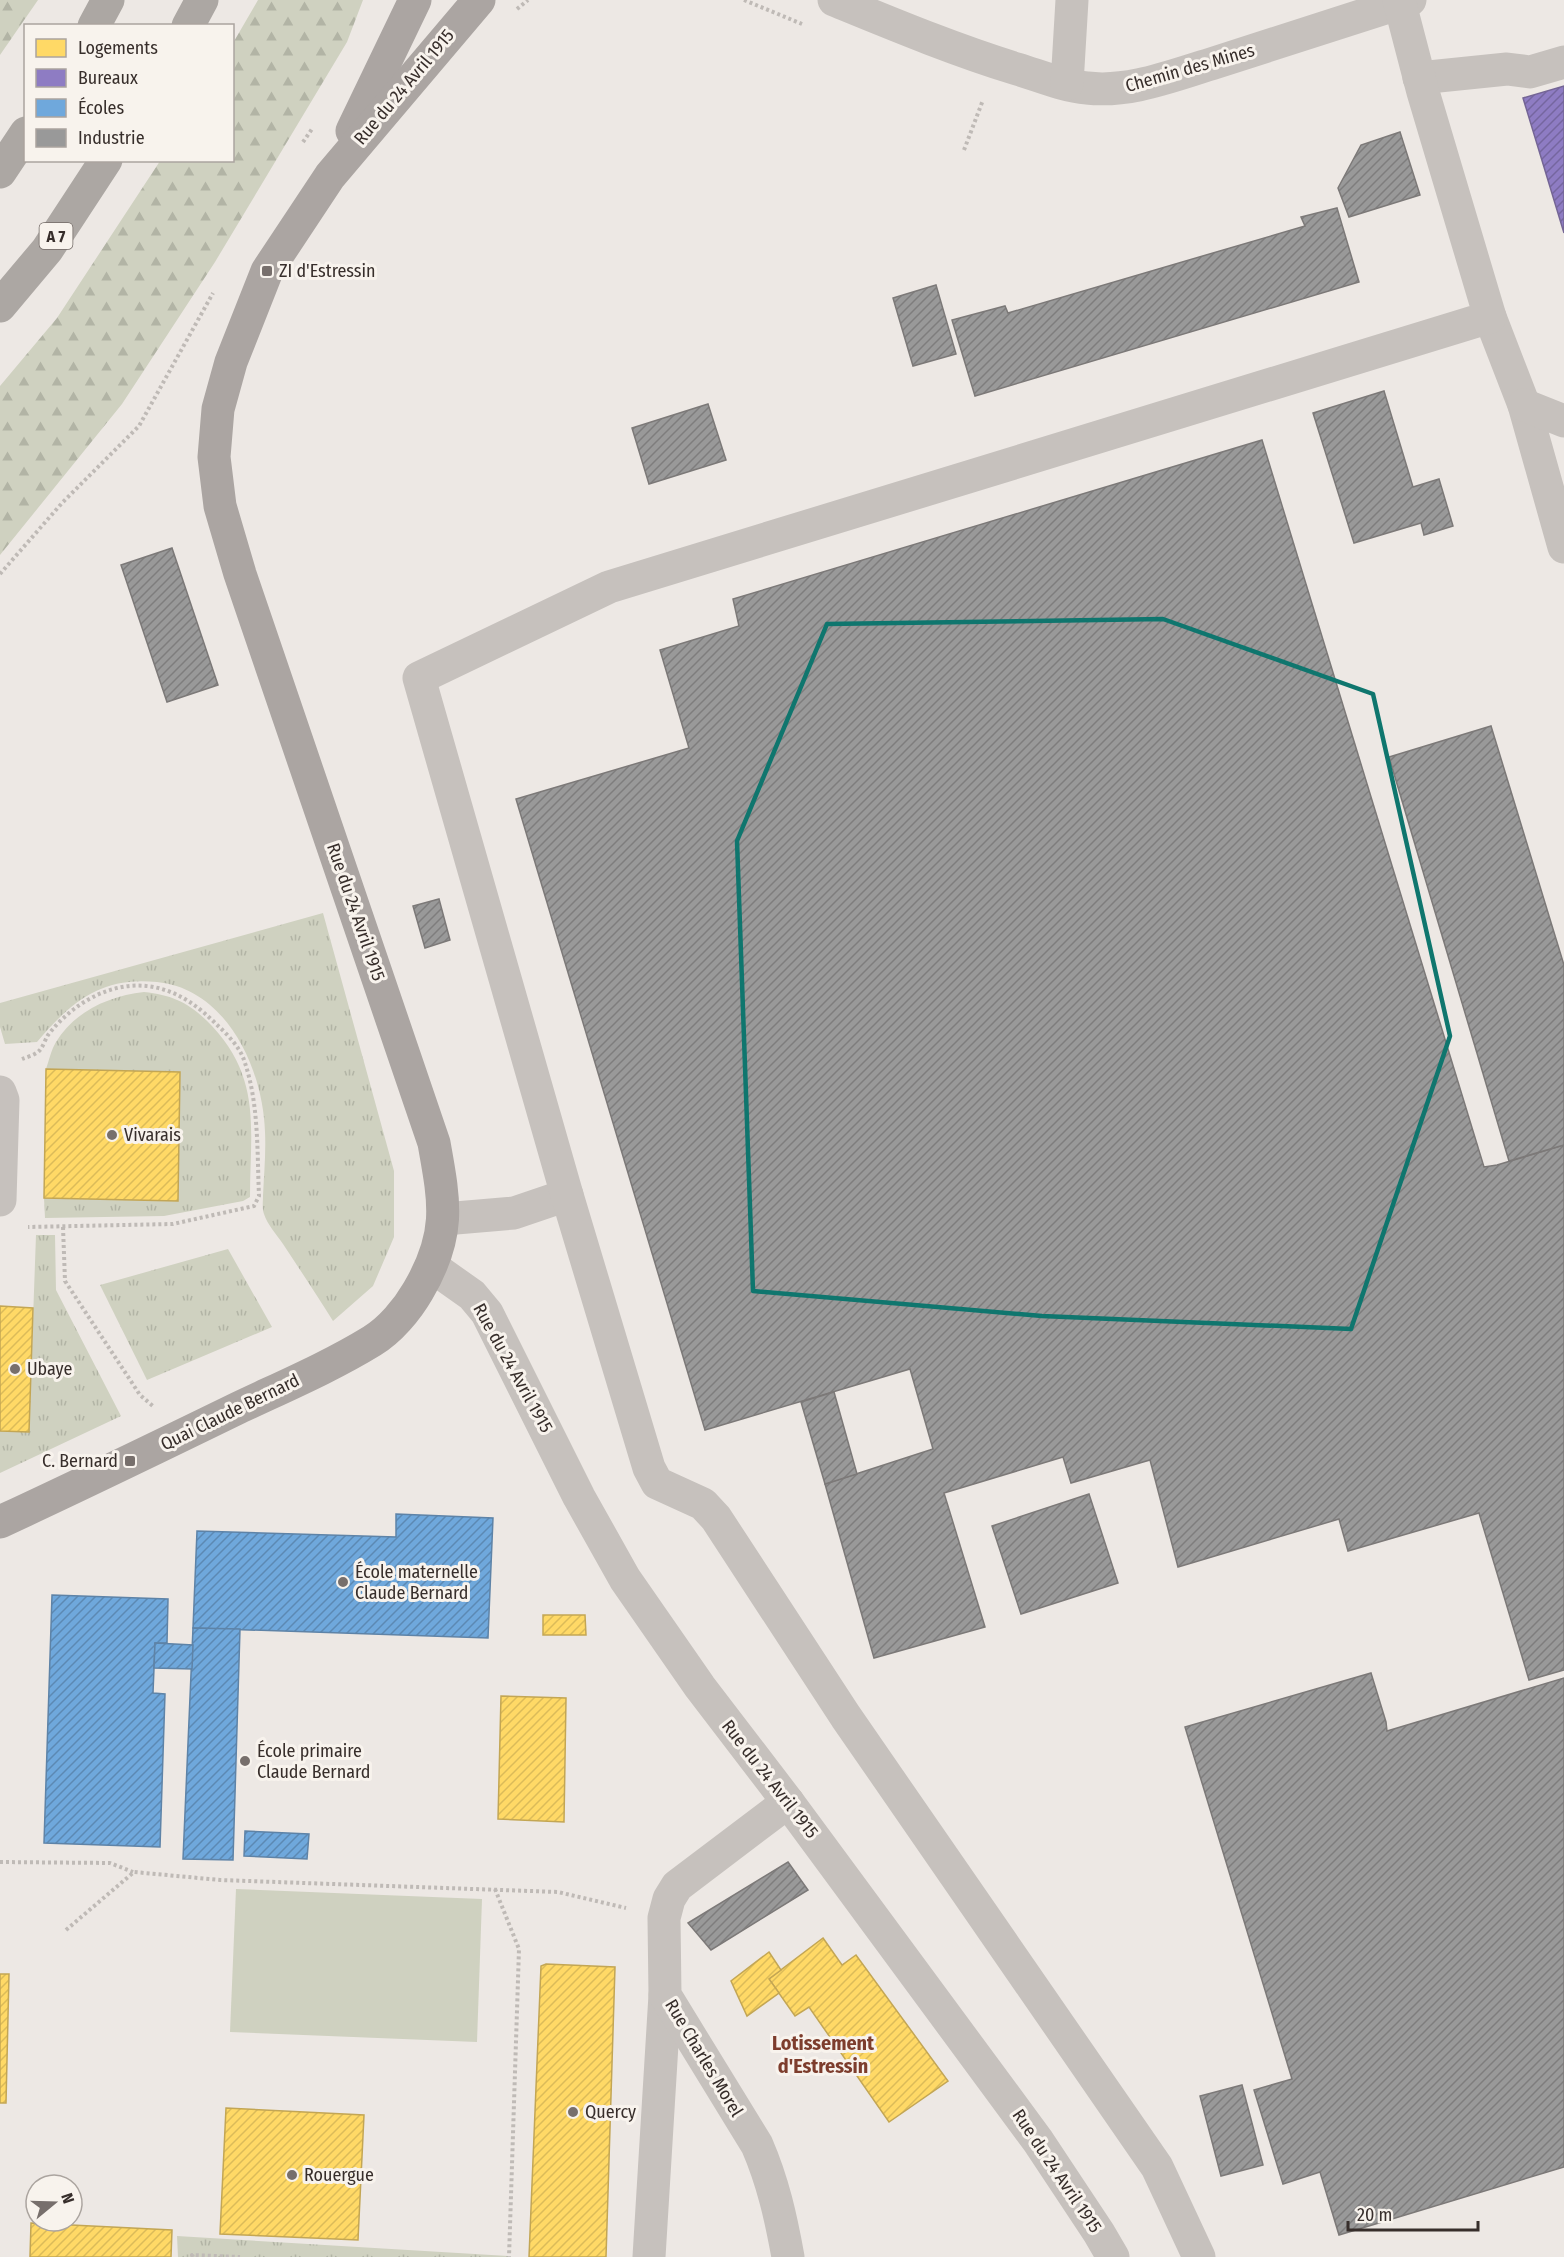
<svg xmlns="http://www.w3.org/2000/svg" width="1564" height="2257" viewBox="0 0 1564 2257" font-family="'Fira Sans Condensed',sans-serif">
  <defs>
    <pattern id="grass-tufts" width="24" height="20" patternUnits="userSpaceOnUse" patternTransform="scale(1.5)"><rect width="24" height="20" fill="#cfd1c0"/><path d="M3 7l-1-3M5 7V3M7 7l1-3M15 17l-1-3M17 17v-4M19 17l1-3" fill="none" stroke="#b2b4a5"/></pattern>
    <pattern id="forest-firs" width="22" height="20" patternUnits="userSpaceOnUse" patternTransform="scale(1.5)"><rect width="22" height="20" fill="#cfd1c0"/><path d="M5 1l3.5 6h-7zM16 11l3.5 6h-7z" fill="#b2b4a5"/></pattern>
    <pattern id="homes-hatch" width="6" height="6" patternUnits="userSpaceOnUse" patternTransform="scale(1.5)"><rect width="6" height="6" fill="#ffd966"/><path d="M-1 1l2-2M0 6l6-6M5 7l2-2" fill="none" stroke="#dbbb59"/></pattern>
    <pattern id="offices-hatch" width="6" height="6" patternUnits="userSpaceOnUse" patternTransform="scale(1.5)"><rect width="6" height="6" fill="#8e7cc3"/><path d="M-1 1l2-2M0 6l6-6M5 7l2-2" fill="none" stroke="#75669f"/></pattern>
    <pattern id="schools-hatch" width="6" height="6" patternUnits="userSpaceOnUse" patternTransform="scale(1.5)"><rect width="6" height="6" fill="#6fa8dc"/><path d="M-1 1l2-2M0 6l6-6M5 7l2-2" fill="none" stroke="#5c89b3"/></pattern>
    <pattern id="industry-hatch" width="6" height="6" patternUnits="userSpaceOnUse" patternTransform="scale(1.5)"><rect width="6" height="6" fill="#999"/><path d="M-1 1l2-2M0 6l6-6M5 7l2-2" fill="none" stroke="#7e7d7d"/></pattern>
  </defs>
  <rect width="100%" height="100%" fill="#ede8e4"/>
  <g fill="url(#grass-tufts)">
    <path d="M323,913L394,1171V1237L373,1286L333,1321C317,1295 300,1270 283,1244C277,1235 267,1224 264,1214C262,1209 263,1201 263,1196C264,1174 266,1153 265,1132C263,1069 227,989 157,982C101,976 71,1002 37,1042L5,1044L0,1027V1003Z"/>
    <path d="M144,992C174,995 191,1004 212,1026C262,1080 250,1130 250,1197L243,1201L164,1216L45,1218L44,1198L177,1201L180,1072L46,1069C49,1061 51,1050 56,1042C75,1011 109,996 144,992Z"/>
    <path d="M36,1235H55L56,1290L121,1416L0,1473V1431H29Z"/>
    <path d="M228,1249L272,1327L147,1380L100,1285Z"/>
    <path d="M177,2236L508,2256V2257H178Z"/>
  </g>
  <g fill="url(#forest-firs)">
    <path d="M0,0H38L0,55Z"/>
    <path d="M258,0H363L347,42L215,262L122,404L0,555V386L57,318L160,161L232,160L233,43Z"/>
  </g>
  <path fill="#cfd1c0" d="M236,1889L482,1899L477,2042L230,2032Z"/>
  <g fill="url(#homes-hatch)" stroke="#c3a654" stroke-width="1.5">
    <path d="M46,1069L180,1072L178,1201L44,1198Z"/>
    <path d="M0,1306L33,1308L29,1432L0,1431Z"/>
    <path d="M543,1615H585L586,1635H543Z"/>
    <path d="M501,1696L566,1698L564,1822L498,1819Z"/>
    <path d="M823,1938L842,1965L856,1955L948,2081L889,2122L809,2007L795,2016L769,1979Z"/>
    <path d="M769,1952L781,1970L769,1979L779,1993L747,2016L731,1981Z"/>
    <path d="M546,1964L615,1967L606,2257H529L541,1966Z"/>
    <path d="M0,1974H9L6,2103H0Z"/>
    <path d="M226,2108L364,2115L358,2240L220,2234Z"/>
    <path d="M31,2223L172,2230L171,2257H30Z"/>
  </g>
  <path fill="url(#offices-hatch)" stroke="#746595" stroke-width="1.5" d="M1564,86V233L1523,98Z"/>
  <g fill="url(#schools-hatch)" stroke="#5e83a7" stroke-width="1.5">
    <path d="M396,1514L493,1518L488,1638L193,1628L197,1531L396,1537Z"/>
    <path d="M52,1595L168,1599L167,1643H155L153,1693L165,1694L160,1847L44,1843Z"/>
    <path d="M193,1628L240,1629L233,1860L183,1859Z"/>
    <path d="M155,1643L193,1645L192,1669L154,1668Z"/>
    <path d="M245,1831L309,1834L307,1859L244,1856Z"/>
  </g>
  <g fill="url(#industry-hatch)" stroke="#7c7978" stroke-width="1.5">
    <path d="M1400,132L1420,195L1349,217L1338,188L1361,145Z"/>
    <path d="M1337,208L1359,282L975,396L952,320L1005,306L1008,313L1305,226L1301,217Z"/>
    <path d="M936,285L956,354L913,366L893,298Z"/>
    <path d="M1384,391L1413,487L1439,479L1453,526L1424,535L1421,523L1354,543L1313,413Z"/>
    <path d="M708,404L726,460L649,484L632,428Z"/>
    <path d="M1262,440L1484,1167L1497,1165L1564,1145V1670L1529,1680L1479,1513L1348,1551L1339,1519L1178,1567L1150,1460L1071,1483L1063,1457L944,1493L985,1627L874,1658L825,1484L933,1449L910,1369L705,1430L516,799L689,748L660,650L739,626L733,599Z"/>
    <path d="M172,548L218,685L167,702L121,565Z"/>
    <path d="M1491,726L1564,965V1145L1509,1161L1389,757Z"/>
    <path d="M439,899L450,940L425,948L413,906Z"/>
    <path d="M834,1392L857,1474L825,1484L801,1402Z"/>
    <path d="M1089,1494L1118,1583L1021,1614L992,1526Z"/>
    <path d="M1371,1673L1386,1722L1387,1731L1564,1678V2167L1339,2235L1320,2172L1283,2184L1254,2090L1292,2079L1185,1727Z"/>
    <path d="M788,1862L808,1890L711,1950L688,1923Z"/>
    <path d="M1242,2085L1263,2165L1221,2176L1200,2096Z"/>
  </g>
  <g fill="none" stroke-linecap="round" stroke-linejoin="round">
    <g stroke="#bfbab6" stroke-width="4" stroke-dasharray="3 3" stroke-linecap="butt">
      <path d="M744,0L802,24"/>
      <path d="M517,9L528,0"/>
      <path d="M303,142L312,129"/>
      <path d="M964,150L983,100"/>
      <path d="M0,574L62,503L139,426L213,293"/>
      <path d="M22,1059C27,1057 35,1055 39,1051C43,1047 45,1040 48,1035C61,1018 78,1004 97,995C143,974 183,990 216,1024C227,1034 239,1046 244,1060C259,1103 257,1150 259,1196L254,1206L173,1224L28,1227"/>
      <path d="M63,1227L65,1281L140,1395L154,1407"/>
      <path d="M0,1862L110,1863L133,1872"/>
      <path d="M495,1889L519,1949L509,2257"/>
      <path d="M66,1930L134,1872L220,1880L558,1892L626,1908"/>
      <path d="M193,2257L192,2255L240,2257"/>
    </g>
    <g stroke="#c6c1bd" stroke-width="33">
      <path d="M834,0C895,25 955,50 1017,69C1040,76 1063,86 1087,88C1129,93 1171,76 1211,64C1278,43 1344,21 1410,0"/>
      <path d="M1419,78L1507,69L1530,72L1564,62"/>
      <path d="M1067,84L1072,0"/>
      <path d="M1490,317L1524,405L1564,547"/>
      <path d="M1524,405L1564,421"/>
      <path d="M0,1092L3,1100L0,1200"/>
      <path d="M444,1219L514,1213L567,1195"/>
      <path d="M431,1266L472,1295L487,1313L579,1497L625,1579L700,1687L788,1802L1038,2141L1099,2233L1113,2257"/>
      <path d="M649,2257L665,1995"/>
      <path d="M788,2257C781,2218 773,2182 757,2145L665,1995L664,1918L669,1899L677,1886L788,1802"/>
      <path d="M1199,2257L1157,2167L846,1717L716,1518L703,1504L657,1483L649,1468L567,1195L419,678L609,587L1490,317L1423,92L1399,0"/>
    </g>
    <g stroke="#aba5a2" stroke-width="33">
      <path d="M352,131L415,0"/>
      <path d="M0,1522C78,1486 156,1448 234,1410C280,1388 328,1368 372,1341C390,1330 407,1310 418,1291C451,1235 445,1204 434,1143L240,574L220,506L214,457L218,409L231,362L267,271L330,176L479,0"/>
    </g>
    <g stroke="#aca7a3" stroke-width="33">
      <path d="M94,26L108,0"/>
      <path d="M188,26L202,0"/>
      <path d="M0,172L26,133"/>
      <path d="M0,306L47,250L106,160"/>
    </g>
  </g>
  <path fill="none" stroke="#0f766e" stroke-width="4.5" stroke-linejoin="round" d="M1163,619L1373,694L1450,1036L1351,1329L1042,1316L753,1291L737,841L827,624Z"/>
  <g fill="#776f6c" stroke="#f8f3ed" stroke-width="2">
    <rect x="261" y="265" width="12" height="12" rx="3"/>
    <circle cx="112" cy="1135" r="6"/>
    <circle cx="15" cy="1369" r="6"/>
    <rect x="124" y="1455" width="12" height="12" rx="3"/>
    <circle cx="343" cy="1582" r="6"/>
    <circle cx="245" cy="1761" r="6"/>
    <circle cx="573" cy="2112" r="6"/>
    <circle cx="292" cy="2175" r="6"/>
  </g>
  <g text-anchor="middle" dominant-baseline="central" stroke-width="6" stroke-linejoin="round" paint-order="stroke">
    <rect fill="#f8f3ed" stroke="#716965" stroke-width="1.5" x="39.5" y="223" width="33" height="26" rx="4.5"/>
    <g font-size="16" font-weight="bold" fill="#372e2b">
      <text x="56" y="236">A 7</text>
    </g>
    <g font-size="18" fill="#372e2b" stroke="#f8f3ed">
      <text transform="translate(1190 68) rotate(-16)">Chemin des Mines</text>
      <text transform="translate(404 87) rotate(-50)">Rue du 24 Avril 1915</text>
      <text transform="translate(356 912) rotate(71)">Rue du 24 Avril 1915</text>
      <text transform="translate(513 1368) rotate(61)">Rue du 24 Avril 1915</text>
      <text transform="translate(230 1412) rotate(-26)">Quai Claude Bernard</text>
      <text transform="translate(770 1779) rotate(52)">Rue du 24 Avril 1915</text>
      <text transform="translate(704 2058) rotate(59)">Rue Charles Morel</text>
      <text transform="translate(1057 2171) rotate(56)">Rue du 24 Avril 1915</text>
    </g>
    <g font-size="18" fill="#372e2b" stroke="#f8f3ed" text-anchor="start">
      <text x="279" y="271">ZI d'Estressin</text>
      <text x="124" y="1135">Vivarais</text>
      <text x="27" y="1369">Ubaye</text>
      <text x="118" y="1461" text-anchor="end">C. Bernard</text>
      <text x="355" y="1572">École maternelle<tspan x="355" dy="21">Claude Bernard</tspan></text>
      <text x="257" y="1751">École primaire<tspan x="257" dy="21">Claude Bernard</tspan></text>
      <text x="585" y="2112">Quercy</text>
      <text x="304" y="2175">Rouergue</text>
    </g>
    <g font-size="20" font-weight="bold" fill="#7d3d2d" stroke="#f8f3ed">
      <text x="823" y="2043">Lotissement<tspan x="823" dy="23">d'Estressin</tspan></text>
    </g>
  </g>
  <rect x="24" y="24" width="210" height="138" fill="#f8f3ed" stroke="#aba49f" stroke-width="1.5"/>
  <rect x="36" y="39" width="30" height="18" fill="#ffd966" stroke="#aba49f" stroke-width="1.5"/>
  <text x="78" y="54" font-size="18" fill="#372e2b">Logements</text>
  <rect x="36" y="69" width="30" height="18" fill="#8e7cc3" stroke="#aba49f" stroke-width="1.5"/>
  <text x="78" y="84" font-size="18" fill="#372e2b">Bureaux</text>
  <rect x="36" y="99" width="30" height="18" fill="#6fa8dc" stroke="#aba49f" stroke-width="1.5"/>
  <text x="78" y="114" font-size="18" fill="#372e2b">Écoles</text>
  <rect x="36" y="129" width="30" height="18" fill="#999999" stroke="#aba49f" stroke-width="1.5"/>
  <text x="78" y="144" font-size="18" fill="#372e2b">Industrie</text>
  <g transform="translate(54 2203) rotate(71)"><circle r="28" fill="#f8f3ed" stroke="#aba49f" stroke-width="1.5"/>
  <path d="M0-4.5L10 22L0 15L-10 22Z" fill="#776f6c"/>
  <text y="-9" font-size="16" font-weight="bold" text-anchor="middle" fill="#372e2b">N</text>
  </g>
  <path d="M1348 2221v9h130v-9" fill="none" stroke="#372e2b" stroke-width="3"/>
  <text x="1357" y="2221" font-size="18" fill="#372e2b" stroke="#f8f3ed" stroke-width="4.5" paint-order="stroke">20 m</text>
</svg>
